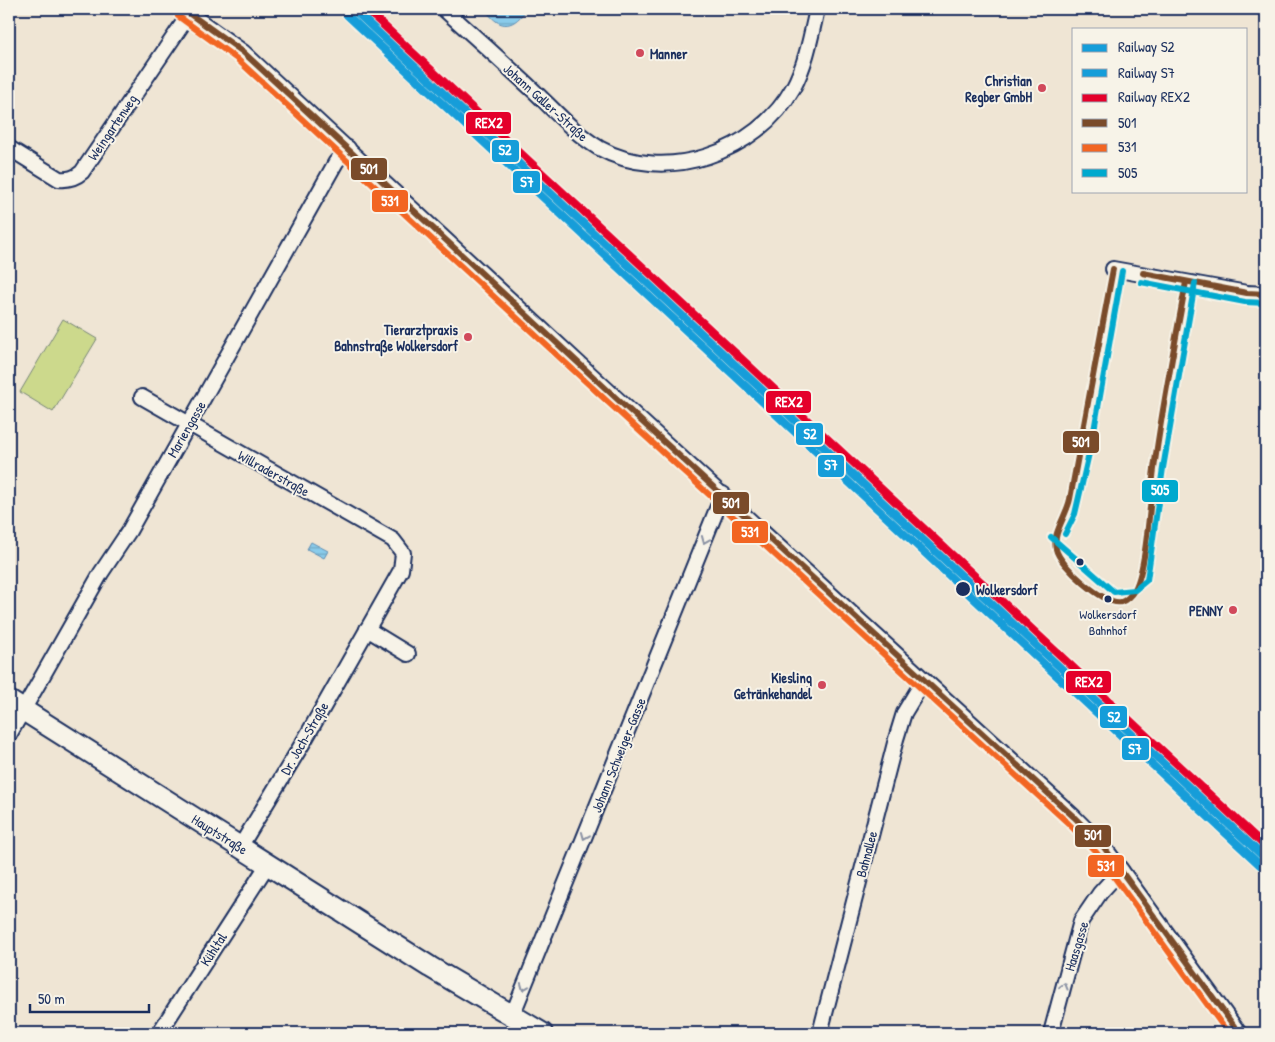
<svg xmlns="http://www.w3.org/2000/svg" width="1275" height="1042" viewBox="0 0 1275 1042" font-family="'Patrick Hand',sans-serif">
  <defs>
    <pattern id="water-rules" width="6" height="5" patternUnits="userSpaceOnUse" patternTransform="scale(1.25)"><rect width="6" height="5" fill="#8acceb"/><path d="M0 2.5h6" fill="none" stroke="#70a6c2"/></pattern>
  </defs>
  <rect width="100%" height="100%" fill="#efe5d4"/>
  <filter id="ink" filterUnits="userSpaceOnUse"><feTurbulence type="fractalNoise" baseFrequency=".02" numOctaves="2"/><feDisplacementMap in="SourceGraphic" scale="10" xChannelSelector="R" yChannelSelector="G"/><feConvolveMatrix kernelMatrix="1 2 1 2 8 2 1 2 1" color-interpolation-filters="sRGB"/></filter>
  <g filter="url(#ink)">
    <path fill="#ccd98c" stroke="#748475" d="M63,319L97,339L53,412L20,392Z"/>
    <g fill="url(#water-rules)" stroke="#5e8db3">
      <path d="M485,9H526V10C511,31 498,28 485,9Z"/>
      <path d="M311,542L328,551L324,558L307,549Z"/>
    </g>
    <g fill="none" stroke-linecap="round" stroke-linejoin="round">
      <g stroke="#1b2f5e" stroke-width="18">
        <g id="minor">
          <path d="M183,9L243,52L615,397L1074,817L1103,846L1121,870L1239,1033"/>
          <path d="M444,9C474,36 504,63 534,91C554,110 574,133 599,148C665,185 757,153 793,88C806,64 811,36 817,9"/>
          <path d="M9,148L59,179C69,180 75,178 82,172L190,13"/>
          <path d="M1113,269L1247,293L1266,294"/>
          <path d="M142,397L393,540L403,553L401,570L304,741L240,847"/>
          <path d="M367,629L408,654"/>
          <path d="M9,735L101,573L129,531L336,162L348,148"/>
          <path d="M512,1016L723,494"/>
          <path d="M159,1033L268,864"/>
          <path d="M820,1033L896,739L904,713L924,680"/>
          <path d="M1051,1033L1081,921L1100,893L1121,870"/>
        </g>
      </g>
      <g stroke="#1b2f5e" stroke-width="24">
        <path id="secondary" d="M9,701L430,967L542,1033"/>
      </g>
      <use href="#minor" stroke="#f7f3e8" stroke-width="14"/>
      <use href="#secondary" stroke="#f7f3e8" stroke-width="20"/>
      <g stroke="#f7f3e8" stroke-width="10">
        <g id="bus-1">
          <path d="M183,9L243,52L615,397L1074,817L1103,846L1239,1033"/>
          <path d="M1113,269L1070,499C1067,515 1052,533 1056,549C1059,565 1105,606 1121,602C1127,600 1132,594 1135,589C1147,566 1150,498 1154,469C1162,407 1175,344 1186,282"/>
          <path d="M1143,273L1247,293L1266,294"/>
        </g>
      </g>
      <g stroke="#f7f3e8" stroke-width="10">
        <path id="bus-2" d="M178,16L237,59L609,403L1068,823L1096,852L1228,1033"/>
      </g>
      <g stroke="#f7f3e8" stroke-width="10">
        <g id="bus-3">
          <path d="M1141,282L1245,302L1266,303"/>
          <path d="M1065,534L1075,514L1093,436L1122,271"/>
          <path d="M1051,537L1114,592L1135,590L1147,580L1163,468L1195,283"/>
        </g>
      </g>
      <use href="#bus-1" stroke="#7a4b2a" stroke-width="6"/>
      <use href="#bus-2" stroke="#f26522" stroke-width="6"/>
      <use href="#bus-3" stroke="#00a9ce" stroke-width="6"/>
      <g stroke="#f7f3e8" stroke-width="11">
        <path id="rail-1" d="M353,9L1266,859"/>
      </g>
      <g stroke="#f7f3e8" stroke-width="11">
        <path id="rail-2" d="M347,15L1260,865"/>
      </g>
      <g stroke="#f7f3e8" stroke-width="11">
        <path id="rail-3" d="M366,9L1266,847"/>
      </g>
      <use href="#rail-1" stroke="#159dd9" stroke-width="8"/>
      <use href="#rail-2" stroke="#159dd9" stroke-width="8"/>
      <use href="#rail-3" stroke="#e4002b" stroke-width="8"/>
    </g>
    <defs><path id="oneway-chevron" d="M-2-3.5L2.5 0L-2 3.5" fill="none" stroke-width="1.6" stroke-linecap="round" stroke-linejoin="round" transform="scale(1.25)"/></defs>
    <g stroke="#8991a3">
      <use href="#oneway-chevron" transform="translate(705 540) rotate(112)"/>
      <use href="#oneway-chevron" transform="translate(585 836) rotate(112)"/>
      <use href="#oneway-chevron" transform="translate(1064 986) rotate(-75)"/>
      <use href="#oneway-chevron" transform="translate(524 987) rotate(112)"/>
    </g>
  </g>
  <g fill="#d1495b" stroke="#f7f3e8" stroke-width="2">
    <circle cx="640" cy="53" r="5"/>
    <circle cx="1042" cy="88" r="5"/>
    <circle cx="468" cy="337" r="5"/>
    <circle cx="1233" cy="610" r="5"/>
    <circle cx="822" cy="685" r="5"/>
  </g>
  <g fill="#1b2f5e" stroke="#f7f3e8" stroke-width="2">
    <circle cx="1080" cy="562" r="4.5"/>
    <circle cx="963" cy="589" r="8"/>
    <circle cx="1108" cy="599" r="4.5"/>
  </g>
  <g text-anchor="middle" dominant-baseline="central" stroke-width="4" stroke-linejoin="round" paint-order="stroke">
    <g font-size="13" fill="#1b2f5e" stroke="#f7f3e8">
      <text x="1108" y="614">Wolkersdorf<tspan x="1108" dy="16">Bahnhof</tspan></text>
    </g>
    <g font-size="14" font-weight="bold" fill="#1b2f5e" stroke="#f7f3e8" text-anchor="end">
      <text x="650" y="53" text-anchor="start">Manner</text>
      <text x="1032" y="80">Christian<tspan x="1032" dy="16">Regber GmbH</tspan></text>
      <text x="458" y="329">Tierarztpraxis<tspan x="458" dy="16">Bahnstraße Wolkersdorf</tspan></text>
      <text x="1223" y="610">PENNY</text>
      <text x="812" y="677">Kiesling<tspan x="812" dy="16">Getränkehandel</tspan></text>
    </g>
    <g font-size="14" fill="#1b2f5e" stroke="#f7f3e8">
      <text transform="translate(546 102) rotate(42)">Johann Galler-Straße</text>
      <text transform="translate(112 127) rotate(-56)">Weingartenweg</text>
      <text transform="translate(186 429) rotate(-60)">Mariengasse</text>
      <text transform="translate(274 473) rotate(29)">Willraderstraße</text>
      <text transform="translate(304 738) rotate(-60)">Dr. Joch-Straße</text>
      <text transform="translate(618 755) rotate(-68)">Johann Schweiger-Gasse</text>
      <text transform="translate(220 834) rotate(32)">Hauptstraße</text>
      <text transform="translate(866 854) rotate(-75)">Bahnallee</text>
      <text transform="translate(1076 946) rotate(-73)">Haasgasse</text>
      <text transform="translate(213 949) rotate(-57)">Kühltal</text>
    </g>
    <g font-size="14" font-weight="bold" fill="#1b2f5e" stroke="#f7f3e8" text-anchor="start">
      <text x="976" y="589">Wolkersdorf</text>
    </g>
  </g>
  <g stroke="#f7f3e8" stroke-width="2">
    <rect x="465" y="111" width="47" height="24" rx="5" fill="#e4002b"/>
    <rect x="491" y="139" width="29" height="24" rx="5" fill="#159dd9"/>
    <rect x="350" y="157" width="38" height="24" rx="5" fill="#7a4b2a"/>
    <rect x="512" y="170" width="29" height="24" rx="5" fill="#159dd9"/>
    <rect x="371" y="189" width="38" height="24" rx="5" fill="#f26522"/>
    <rect x="765" y="390" width="47" height="24" rx="5" fill="#e4002b"/>
    <rect x="795" y="422" width="29" height="24" rx="5" fill="#159dd9"/>
    <rect x="1062" y="430" width="38" height="24" rx="5" fill="#7a4b2a"/>
    <rect x="817" y="454" width="28" height="24" rx="5" fill="#159dd9"/>
    <rect x="1141" y="479" width="38" height="24" rx="5" fill="#00a9ce"/>
    <rect x="712" y="491" width="38" height="24" rx="5" fill="#7a4b2a"/>
    <rect x="731" y="520" width="38" height="24" rx="5" fill="#f26522"/>
    <rect x="1065" y="670" width="47" height="24" rx="5" fill="#e4002b"/>
    <rect x="1099" y="705" width="29" height="24" rx="5" fill="#159dd9"/>
    <rect x="1121" y="737" width="29" height="24" rx="5" fill="#159dd9"/>
    <rect x="1074" y="824" width="38" height="24" rx="5" fill="#7a4b2a"/>
    <rect x="1087" y="854" width="38" height="24" rx="5" fill="#f26522"/>
  </g>
  <g font-size="14" text-anchor="middle" font-weight="bold" fill="#fff">
    <text x="489" y="128">REX2</text>
    <text x="505" y="155">S2</text>
    <text x="369" y="174">501</text>
    <text x="527" y="187">S7</text>
    <text x="390" y="206">531</text>
    <text x="789" y="407">REX2</text>
    <text x="810" y="439">S2</text>
    <text x="1081" y="447">501</text>
    <text x="831" y="470">S7</text>
    <text x="1160" y="495">505</text>
    <text x="731" y="508">501</text>
    <text x="750" y="537">531</text>
    <text x="1089" y="687">REX2</text>
    <text x="1114" y="722">S2</text>
    <text x="1135" y="754">S7</text>
    <text x="1093" y="840">501</text>
    <text x="1106" y="871">531</text>
  </g>
  <rect width="1275" height="1042" fill="none" stroke="#f7f3e8" stroke-width="30"/>
  <rect x="15" y="15" width="1245" height="1012" fill="none" stroke="#1b2f5e" stroke-width="2" filter="url(#ink)"/>
  <rect x="1072" y="28" width="175" height="165" fill="#f7f3e8" stroke="#9fa5b1"/>
  <rect x="1082" y="44" width="25" height="8" fill="#159dd9" stroke="#9fa5b1"/>
  <text x="1118" y="52" font-size="15" fill="#1b2f5e">Railway S2</text>
  <rect x="1082" y="69" width="25" height="8" fill="#159dd9" stroke="#9fa5b1"/>
  <text x="1118" y="78" font-size="15" fill="#1b2f5e">Railway S7</text>
  <rect x="1082" y="94" width="25" height="8" fill="#e4002b" stroke="#9fa5b1"/>
  <text x="1118" y="102" font-size="15" fill="#1b2f5e">Railway REX2</text>
  <rect x="1082" y="119" width="25" height="8" fill="#7a4b2a" stroke="#9fa5b1"/>
  <text x="1118" y="128" font-size="15" fill="#1b2f5e">501</text>
  <rect x="1082" y="144" width="25" height="8" fill="#f26522" stroke="#9fa5b1"/>
  <text x="1118" y="152" font-size="15" fill="#1b2f5e">531</text>
  <rect x="1082" y="169" width="25" height="8" fill="#00a9ce" stroke="#9fa5b1"/>
  <text x="1118" y="178" font-size="15" fill="#1b2f5e">505</text>
  <path d="M30 1004v8h119v-8" fill="none" stroke="#1b2f5e" stroke-width="2.5"/>
  <text x="38" y="1004" font-size="15" fill="#1b2f5e" stroke="#f7f3e8" stroke-width="4" paint-order="stroke">50 m</text>
</svg>
